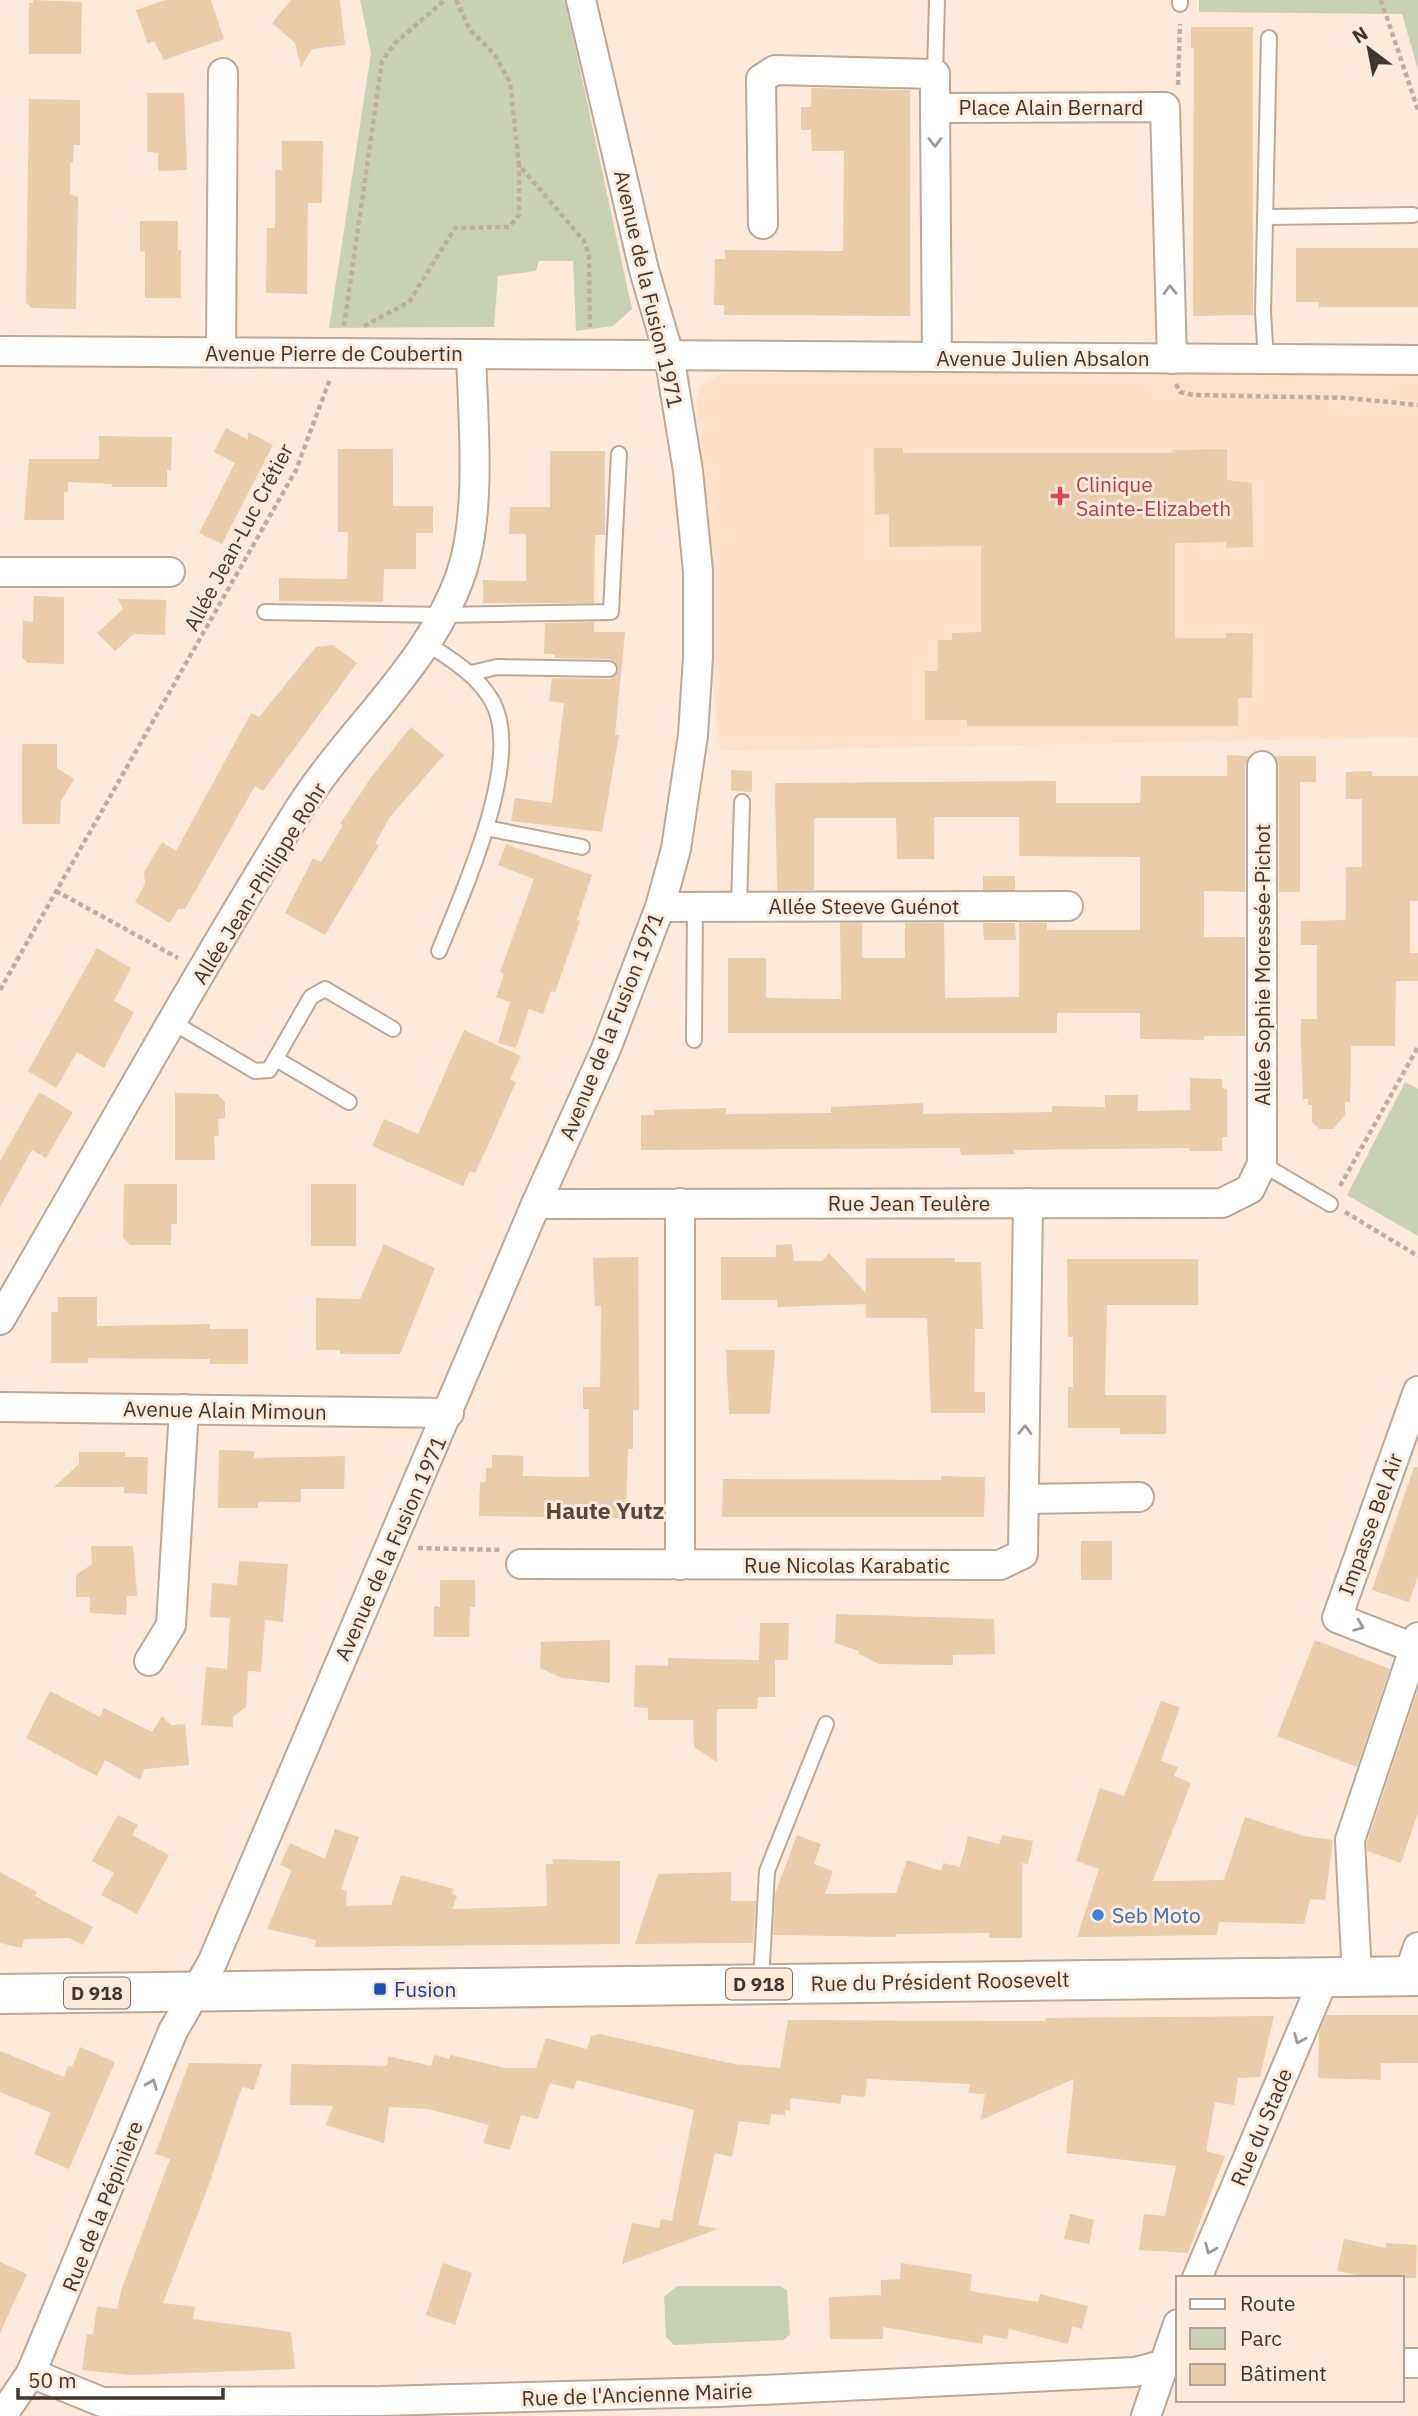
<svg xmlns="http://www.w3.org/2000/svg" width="1418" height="2416" viewBox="0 0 1418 2416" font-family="'IBM Plex Sans',sans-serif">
  <rect width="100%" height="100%" fill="#fdeadb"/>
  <path fill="#ffe1c9" d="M750,372H1418V737L721,751L710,658L708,572L696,398L703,384L723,373Z"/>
  <g fill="#c9d1b5">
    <path d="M360,0H565L632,309L613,326L576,331L573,261H539L536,271L498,276L494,327L329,328L371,53Z"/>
    <path d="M1199,0H1418V70L1402,14L1199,12Z"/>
    <path d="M1405,1082L1418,1089V1236L1347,1195Z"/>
    <path d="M677,2286H779L787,2290L790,2334L784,2340L674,2345L666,2337L664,2297Z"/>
  </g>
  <g fill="#eacca8">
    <path d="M33,0L82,2L81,54H29V3H33Z"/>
    <path d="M166,0H211L224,39L164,60L154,41L148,44L136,10Z"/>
    <path d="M291,0H340L345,45L312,49L301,67L295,43L272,23Z"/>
    <path d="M1191,27H1253V315L1193,316L1194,48H1191Z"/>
    <path d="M811,88L910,90V316L724,315V305H714L715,259H725V250L843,251L844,151H812L811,130H801V107H811Z"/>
    <path d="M147,93H184L187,170L158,171V153L147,152Z"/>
    <path d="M29,99L80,100V145H74L73,162L70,163V194L78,197L76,309L31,308L26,302Z"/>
    <path d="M282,141H323L322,203H308L307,294L266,293L267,228H275V170H282Z"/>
    <path d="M140,221H178V250H181V298H145V251L140,252Z"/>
    <path d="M1296,248H1418V307H1319V302H1296Z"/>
    <path d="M226,428L248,440V432L273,445L222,544L199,533L235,463L214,452Z"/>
    <path d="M99,436L172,437L171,470H167V487H112V484L68,482V492H64V520H24L29,459H99Z"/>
    <path d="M874,448H903V453H1172L1173,450L1227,449V480L1252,483L1253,547L1226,548V542L1175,543V638H1226V633H1253L1252,698H1238V726H967V720H925V671H938V640H952V633L981,632V546L889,547V514L875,515Z"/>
    <path d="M338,449H393V506H433V533H416V569H384L383,602L279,601V578L347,579L348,532H338Z"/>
    <path d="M550,451H605V535H595L594,603H483V580L526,581V534H509L510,507H550Z"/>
    <path d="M34,596L64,597V664L28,663L22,657L23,621L33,622Z"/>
    <path d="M118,599L166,600L165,635L134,634L115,651L97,633L123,609Z"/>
    <path d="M594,622V632H625L615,735H619L602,832L511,821L515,798L552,803L564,703L549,701L552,678L610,679L619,670L617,664L610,659L554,658L555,654H544L545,623Z"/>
    <path d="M333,645L357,663L263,791L255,786L185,909H178L170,923L135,902L145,884L144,872L162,842L176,851L251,713L259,717L316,647Z"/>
    <path d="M411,727L444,755L390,817L375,844L379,845L325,935L285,913L313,858L321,862L343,825L340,824L372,776Z"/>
    <path d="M22,744H57V768L74,779L61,801L60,824H22Z"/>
    <path d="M1227,755L1249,756L1245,766V892L1204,891V937H1245V1036H1204V1040L1140,1039V1013H1057V1033H728V958H766V998L841,999L840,923H862V958H905V923H944L945,998L1019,997V923H1047V930H1140V857L1019,856V817H934V859H897L896,818H814V890H777L775,783L1056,781V803H1140L1141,776H1227Z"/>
    <path d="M1275,756H1316V782H1300V892H1279V766Z"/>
    <path d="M731,770L752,771V792L731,791Z"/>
    <path d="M1372,771V776H1418V901H1410V953H1418V981H1396L1395,1046H1351L1350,1102H1345V1115L1333,1129H1319L1312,1122V1105H1308V1099H1303L1301,1046V1019H1317V945H1301V921L1346,920V867H1362V799H1346V772Z"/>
    <path d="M506,844L592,875L577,920L580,921L555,993L551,991L543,1014L529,1009L516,1048L498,1043L510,1002L496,997L504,974L500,972L534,879L498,865Z"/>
    <rect x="983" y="876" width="32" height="14"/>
    <path d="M983,923H1015L1016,940H984Z"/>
    <path d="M97,948L131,968L114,1001L134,1012L104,1068L77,1052L56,1088L28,1071Z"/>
    <path d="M464,1030L521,1056L510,1079L516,1082L492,1137L475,1173L470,1171L463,1186L372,1146L384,1119L418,1134Z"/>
    <path d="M1190,1078L1222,1079V1088L1227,1089V1137H1222V1151H1189V1148L1014,1150L1015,1154L961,1155L960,1148L641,1150V1115H654V1110L726,1108V1114L831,1113V1107L923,1103V1114L1052,1112V1106L1105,1107V1095H1138V1111L1190,1110Z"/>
    <path d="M39,1092L73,1112L46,1158L32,1150L0,1207V1161Z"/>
    <path d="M175,1093L217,1094L225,1102V1118L218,1119L219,1136H214L215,1160H175Z"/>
    <path d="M124,1184H177V1224H171V1245H130L123,1238Z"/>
    <rect x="311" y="1184" width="45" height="62"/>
    <path d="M384,1244L435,1268L400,1354H340V1350H316V1298L360,1299Z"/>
    <path d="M792,1244L794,1261H822L829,1253L866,1293V1258H955V1262H981L983,1329H975L974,1392H985V1413H931L927,1318H866V1304L777,1307V1300H721V1257H776V1245Z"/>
    <path d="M638,1257L639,1410H633V1449H628L626,1506H620V1518L479,1516L480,1482H486V1468H492V1455L523,1456V1476L589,1477V1409H583V1387H600L601,1306H595L593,1258Z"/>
    <path d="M1067,1259H1198V1305H1107L1105,1395H1166V1434H1120V1428H1068V1387H1073V1337H1068Z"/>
    <path d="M58,1297H97V1326L210,1324V1329H248V1364H210V1359L88,1358V1363H51V1312H58Z"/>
    <path d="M726,1350H775L770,1414H729Z"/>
    <path d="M219,1450L254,1451V1458L345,1456L344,1489H301V1502H258V1508H218Z"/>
    <path d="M79,1452H125V1457H148L147,1494L124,1493V1487H54L79,1464Z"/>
    <path d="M1414,1467H1418V1576L1409,1602L1372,1590Z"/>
    <path d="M941,1476L985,1477L984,1517H722L723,1479L941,1480Z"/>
    <rect x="1081" y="1541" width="31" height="39"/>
    <path d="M91,1546H133L137,1596H127L126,1615L90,1613V1597H76V1575L92,1564Z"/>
    <path d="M239,1561L288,1564L283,1622L265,1620L261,1672L248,1671L246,1707L233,1717V1727L201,1725L206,1667L227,1669L230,1618L210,1617L212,1583L237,1585Z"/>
    <path d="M440,1580H475V1607H470L469,1637H434V1606L440,1607Z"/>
    <path d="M836,1614L994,1619L995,1654L953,1655V1665L879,1664L859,1654V1651L835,1643Z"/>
    <path d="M760,1623H789L788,1660H775V1697H758L757,1709H717V1762L694,1747L693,1720H648V1708L634,1707L635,1665L668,1666V1658L759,1660Z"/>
    <path d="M610,1640V1683L562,1678L540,1668L541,1642Z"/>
    <path d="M1315,1640L1390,1669L1357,1767L1277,1736Z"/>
    <path d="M1418,1689V1813L1401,1863L1367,1851V1842Z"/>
    <path d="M50,1691L100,1717L104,1708L152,1732L162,1716L171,1725L185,1724L189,1765L144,1769L140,1780L105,1760L97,1776L26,1738Z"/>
    <path d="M1161,1701L1180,1707L1161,1761L1178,1767L1174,1776L1191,1783L1153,1881L1224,1880L1245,1817L1304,1836L1333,1840L1325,1900L1310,1899L1304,1924L1219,1922L1217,1935L1077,1937L1099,1869L1076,1861L1100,1788L1124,1796Z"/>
    <path d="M118,1815L138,1825L132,1835L169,1855L137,1914L101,1895L114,1873L92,1861Z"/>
    <path d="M335,1829L359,1837L341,1889L347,1891L346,1906L391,1905L401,1875L454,1889L452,1894L457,1896L452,1909L547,1906L546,1864H553L552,1859L620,1861V1944L315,1947L316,1940L267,1929L292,1870L280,1865L290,1843L325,1859Z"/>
    <path d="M797,1835L821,1844L814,1864L833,1871L825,1894L896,1893L907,1860L941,1871L943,1863L960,1867L968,1836L999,1844L1002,1835L1033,1841L1028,1864L1022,1863V1938H989V1933L896,1934L895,1937L773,1935L775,1894Z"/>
    <path d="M0,1872L37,1892L35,1896L93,1927L83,1945L69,1938L24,1939L22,1948L0,1943Z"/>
    <path d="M731,1872V1901H756L753,1943L635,1944L658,1874Z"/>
    <path d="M1326,2015H1418V2063H1381V2080L1318,2078L1319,2033Z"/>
    <path d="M1274,2016L1260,2077L1238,2078L1234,2105L1215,2102L1206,2151L1225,2156L1188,2253L1139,2250L1144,2214L1165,2216L1176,2166L1066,2153L1074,2079L981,2120L985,2094L968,2093L970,2084L867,2079L865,2097L842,2095L840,2104L790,2098V2111L785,2110V2115L771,2114L770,2125L739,2121L732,2157L715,2153L698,2225L718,2229L622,2264L632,2223L659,2228L661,2219L672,2221L694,2110L577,2080L574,2089L550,2083L538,2119L521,2115L510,2150L483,2143L489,2125L428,2109L389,2107L384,2143L326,2125L333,2106L290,2105L291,2064L387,2066L388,2056L431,2066L434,2055L449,2059L450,2055L506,2068H536L546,2038L587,2049L591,2036L600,2034L734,2064L780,2068L788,2020L1045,2021V2018Z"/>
    <path d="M80,2047L115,2062L69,2169L34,2154L51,2113L0,2092V2051L64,2077L68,2065L72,2067Z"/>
    <path d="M189,2063L262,2064L254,2090L242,2087L207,2190L163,2303L195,2307L193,2319L291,2332L295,2369L131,2375L82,2370L87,2334L93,2335L97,2306L117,2309L122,2288L170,2159L155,2154Z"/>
    <path d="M1070,2214L1094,2220L1089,2244L1064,2239Z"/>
    <path d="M1344,2239L1386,2248V2243L1417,2245L1416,2278H1372L1337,2271Z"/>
    <path d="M0,2262L27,2274L0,2333Z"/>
    <path d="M443,2263L472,2273L455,2325L426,2315Z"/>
    <path d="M901,2263L972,2274L970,2291L1038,2302L1040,2294L1088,2306L1082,2329L1072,2326L1068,2344L1009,2329L1007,2339L983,2335L982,2344L883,2327V2339H830L829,2297L881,2295V2280L900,2279Z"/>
  </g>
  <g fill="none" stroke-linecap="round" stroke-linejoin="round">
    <g stroke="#bda795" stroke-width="18">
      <g id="lane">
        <path d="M1180,4V0"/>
        <path d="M935,74L937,0"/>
        <path d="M1265,217L1413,215"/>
        <path d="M1266,359L1263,313L1269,38"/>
        <path d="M265,612L442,615L611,612L619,454"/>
        <path d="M425,642C450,659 477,674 492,701C525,758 462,894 439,951"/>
        <path d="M471,673L497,667L609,669"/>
        <path d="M486,828L582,847"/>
        <path d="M739,907L742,802"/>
        <path d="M174,1023L255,1071L269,1070L311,997L325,989L393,1029"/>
        <path d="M694,1040L695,907"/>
        <path d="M276,1059L349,1102"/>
        <path d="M1262,1164L1330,1204"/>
        <path d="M761,1982L767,1871L826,1724"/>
      </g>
    </g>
    <g stroke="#bda795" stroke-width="32">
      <g id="street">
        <path d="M763,224L761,79L775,70L935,74V108"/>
        <path d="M0,351L1418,360"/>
        <path d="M221,352L223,73"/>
        <path d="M937,357L935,108L1165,107L1172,359"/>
        <path d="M0,572H170"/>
        <path d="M660,907L1068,906"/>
        <path d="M536,1204L1222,1203L1250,1189L1262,1164V766"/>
        <path d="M0,1320C98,1152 193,980 296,814C346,733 429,666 461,574C482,512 473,419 471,354"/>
        <path d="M0,1407L449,1413"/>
        <path d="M1024,1499L1139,1497"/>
        <path d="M521,1564L1000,1565L1023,1554L1028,1203"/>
        <path d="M680,1565V1203"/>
        <path d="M1414,1648L1337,1618L1418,1391"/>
        <path d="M149,1661L171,1625L184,1409"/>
        <path d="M1357,1976L1350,1840L1418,1637"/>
        <path d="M1408,1976L1418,1947"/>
        <path d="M1197,2278L1325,1976"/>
        <path d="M1402,2363H1418"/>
        <path d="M31,2373L102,2402L381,2401L719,2392L1135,2372L1178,2361"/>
        <path d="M2,2416L31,2373L173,2031L212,1963L536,1204L606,1049L660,907L676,849L693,735L698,657V571L688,471L669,355L644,270L581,0"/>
        <path d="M1146,2416L1178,2324"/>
      </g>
    </g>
    <g stroke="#bda795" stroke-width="42">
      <path id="primary" d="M0,1994L1418,1976"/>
    </g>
    <g stroke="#beaea2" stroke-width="4.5" stroke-dasharray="5 3.5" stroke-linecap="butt">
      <path d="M456,0L470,30L494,54L510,82L519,165L584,241L589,255L590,327"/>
      <path d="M1381,0L1418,110"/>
      <path d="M1178,85L1180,24"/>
      <path d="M344,326L382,61L395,43L445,0"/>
      <path d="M364,326L409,302L455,228L509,227L519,215V165"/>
      <path d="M1176,384L1180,392L1193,395L1348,398L1418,405"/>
      <path d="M56,891L178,958"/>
      <path d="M0,990L296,470L330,379"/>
      <path d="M1340,1186L1418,1047"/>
      <path d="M1345,1212L1418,1256"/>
      <path d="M418,1548L500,1550"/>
    </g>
    <use href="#lane" stroke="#fff" stroke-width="14"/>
    <use href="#street" stroke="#fff" stroke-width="28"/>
    <use href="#primary" stroke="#fff" stroke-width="38"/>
  </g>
  <defs><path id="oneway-chevron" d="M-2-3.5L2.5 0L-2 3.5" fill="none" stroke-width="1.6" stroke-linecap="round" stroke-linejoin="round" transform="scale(1.75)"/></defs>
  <g stroke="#9f9a97">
    <use href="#oneway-chevron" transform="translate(935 142) rotate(89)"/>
    <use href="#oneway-chevron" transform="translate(1170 290) rotate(-92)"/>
    <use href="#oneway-chevron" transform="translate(1025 1430) rotate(-89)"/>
    <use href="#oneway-chevron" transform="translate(1359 1626) rotate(21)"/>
    <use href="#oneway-chevron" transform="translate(1299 2039) rotate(113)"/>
    <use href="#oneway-chevron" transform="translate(152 2084) rotate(-68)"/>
    <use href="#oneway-chevron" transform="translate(1210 2249) rotate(113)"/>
  </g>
  <path fill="#e0444e" stroke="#fdeadb" stroke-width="2.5" d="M1056.5 485.5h7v7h7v7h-7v7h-7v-7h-7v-7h7z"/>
  <circle fill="#3f7fe0" stroke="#fdeadb" stroke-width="2.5" cx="1098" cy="1915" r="7"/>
  <rect fill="#1a4fb4" stroke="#fdeadb" stroke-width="2.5" x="373" y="1982" width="14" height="14" rx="3.5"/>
  <g text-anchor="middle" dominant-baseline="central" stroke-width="6" stroke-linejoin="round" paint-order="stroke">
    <g fill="#fdeadb" stroke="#786c63" stroke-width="2">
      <rect x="726" y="1968.5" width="66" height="31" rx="5"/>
      <rect x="64" y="1977.5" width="66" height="31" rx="5"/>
    </g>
    <g font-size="19" font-weight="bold" fill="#3f362f">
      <text x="759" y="1984">D 918</text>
      <text x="97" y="1993">D 918</text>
    </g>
    <g font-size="21" fill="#3f362f" stroke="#fdeadb">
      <text x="1051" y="107">Place Alain Bernard</text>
      <text transform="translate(649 289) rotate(77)">Avenue de la Fusion 1971</text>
      <text x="334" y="353">Avenue Pierre de Coubertin</text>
      <text x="1043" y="358">Avenue Julien Absalon</text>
      <text transform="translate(238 537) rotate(-62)">Allée Jean-Luc Crétier</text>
      <text transform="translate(259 883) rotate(-58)">Allée Jean-Philippe Rohr</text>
      <text x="864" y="906">Allée Steeve Guénot</text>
      <text transform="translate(1262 965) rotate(-90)">Allée Sophie Moressée-Pichot</text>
      <text transform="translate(611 1026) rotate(-68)">Avenue de la Fusion 1971</text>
      <text x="909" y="1203">Rue Jean Teulère</text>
      <text transform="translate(225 1410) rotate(1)">Avenue Alain Mimoun</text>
      <text transform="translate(1370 1524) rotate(-70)">Impasse Bel Air</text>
      <text transform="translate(390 1548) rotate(-66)">Avenue de la Fusion 1971</text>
      <text x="847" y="1565">Rue Nicolas Karabatic</text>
      <text transform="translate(940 1981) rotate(-1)">Rue du Président Roosevelt</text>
      <text transform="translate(1261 2127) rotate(-67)">Rue du Stade</text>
      <text transform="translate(102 2206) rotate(-68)">Rue de la Pépinière</text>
      <text transform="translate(637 2394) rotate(-2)">Rue de l'Ancienne Mairie</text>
    </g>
    <g font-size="21" fill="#be3a42" stroke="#fdeadb" text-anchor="start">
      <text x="1076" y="484">Clinique<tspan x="1076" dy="24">Sainte-Elizabeth</tspan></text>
    </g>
    <g font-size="21" fill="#366cbe" stroke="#fdeadb" text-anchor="start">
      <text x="1112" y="1915">Seb Moto</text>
    </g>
    <g font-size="21" fill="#164399" stroke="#fdeadb" text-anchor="start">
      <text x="394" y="1989">Fusion</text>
    </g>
    <g font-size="23" font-weight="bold" fill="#5a4737" stroke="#fdeadb">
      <text x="605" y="1510">Haute Yutz</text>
    </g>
  </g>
  <rect x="1176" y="2276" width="228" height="126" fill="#fdeadb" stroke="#b1a296" stroke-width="2"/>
  <rect x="1190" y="2299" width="35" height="10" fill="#ffffff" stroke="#b1a296" stroke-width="2"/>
  <text x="1240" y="2311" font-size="21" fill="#3f362f">Route</text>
  <rect x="1190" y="2328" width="35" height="21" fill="#c9d1b5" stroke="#b1a296" stroke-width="2"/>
  <text x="1240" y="2346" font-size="21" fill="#3f362f">Parc</text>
  <rect x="1190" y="2364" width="35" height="21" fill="#eacca8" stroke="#b1a296" stroke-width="2"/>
  <text x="1240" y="2381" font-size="21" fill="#3f362f">Bâtiment</text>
  <g transform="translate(1369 49) rotate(328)" stroke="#fdeadb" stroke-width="5" paint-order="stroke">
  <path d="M0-5L12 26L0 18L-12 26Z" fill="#3f362f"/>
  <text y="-10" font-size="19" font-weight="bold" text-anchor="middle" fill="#3f362f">N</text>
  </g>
  <path d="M18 2388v10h205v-10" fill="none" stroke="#3f362f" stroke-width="3.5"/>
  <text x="28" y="2388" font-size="21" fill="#3f362f" stroke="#fdeadb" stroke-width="5" paint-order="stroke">50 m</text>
</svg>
